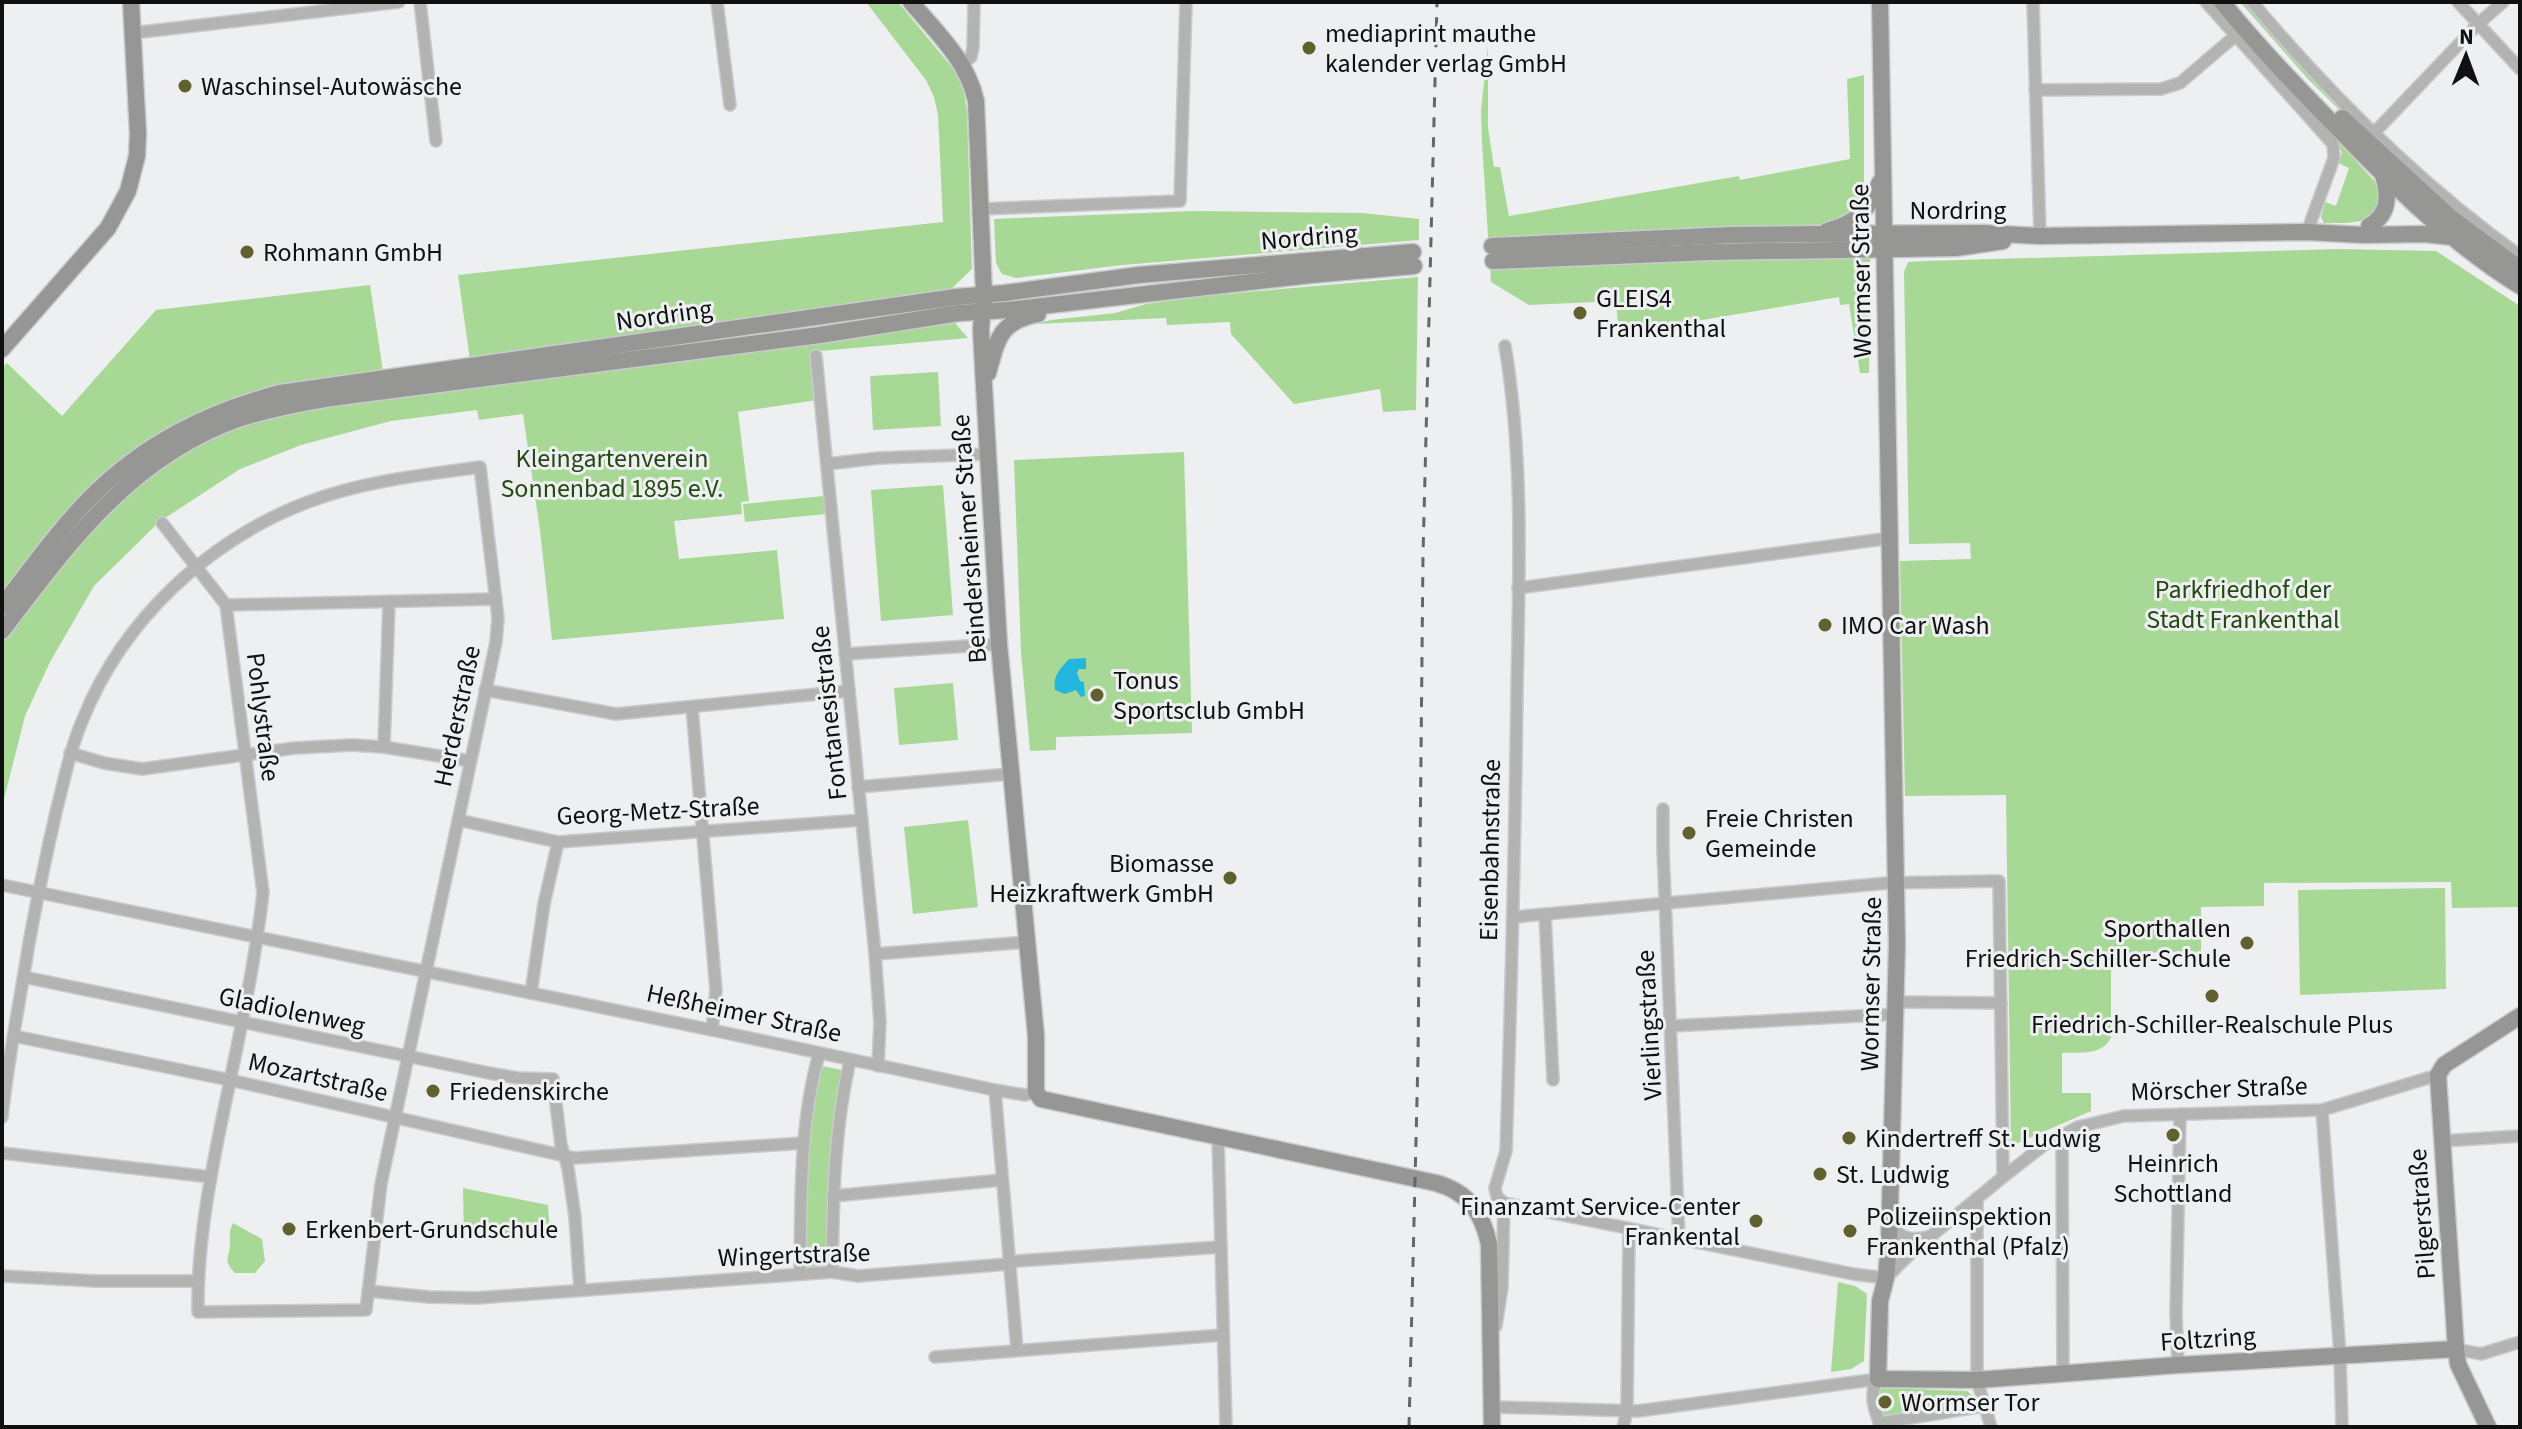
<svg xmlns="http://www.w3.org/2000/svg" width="2522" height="1429" viewBox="0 0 2522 1429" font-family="'Source Sans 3',sans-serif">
  <rect width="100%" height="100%" fill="#edeff1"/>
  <g fill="#a8d896">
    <path d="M866,2H898L955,71L964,91L967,113L972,269L948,292L470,360L458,275L943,222L938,115L934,97L926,80Z"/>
    <path d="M2212,2H2218L2355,152L2356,161L2379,186L2381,202L2368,220L2347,223H2324L2321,217L2325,202L2336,206L2349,168L2338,163L2342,153L2335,137Z"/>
    <path d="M2240,2H2245L2311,77L2386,156L2308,79Z"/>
    <path d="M1488,46V128L1494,167H1500L1509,216L1739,176L1740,180L1850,159L1847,79L1864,75V185L1871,268L1869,373H1860L1849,304L1840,305L1839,297L1666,326L1618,328L1616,301L1529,305L1491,282L1482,143L1481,110Z"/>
    <path d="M1194,211L1363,213L1419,219V240L1123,265L1016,278L1002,274L996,263L994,219Z"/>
    <path d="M2338,249L2436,251L2520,306V907L2452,908L2451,882L2264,883V906L2201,907V952L2111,953V1038C2101,1056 2080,1052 2062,1053V1093H2091V1111L2011,1146L2006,795L1905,796L1900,561L1971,559L1970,543L1909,544L1904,272L1908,262L1926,261Z"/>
    <path d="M1418,277L1416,410L1383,412L1380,389L1294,404L1231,334L1230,322L1167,325L1166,318L1035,324L1051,320L1115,313L1146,304L1203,296Z"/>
    <path d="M370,285L383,371L167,430L2,590V368L7,363L62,416L156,310Z"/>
    <path d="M955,323L968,338L820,351L824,399L738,412L749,501L741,502L742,514L674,521L679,559L777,550L784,619L552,640L540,530L523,414L479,420L477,410L391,421L301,445L240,469L159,522L94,586L50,662L25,716L2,807V640L97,521L155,468L221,432L301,409Z"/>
    <path d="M938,372L941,426L873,430L870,376Z"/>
    <path d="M1184,452L1192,733L1056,737V750L1030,751L1021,652L1014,460Z"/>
    <path d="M943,485L953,615L881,621L871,490Z"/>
    <path d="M824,496L826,514L745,522L743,504Z"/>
    <path d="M953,683L958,740L899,745L894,688Z"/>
    <path d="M968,820L978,907L913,914L904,827Z"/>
    <path d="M2445,888L2446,989L2300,995L2298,890Z"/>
    <path d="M818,1065L846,1071L830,1269L803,1270L807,1147Z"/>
    <path d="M463,1188L548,1205L550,1234L464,1239Z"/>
    <path d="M233,1223L262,1239L265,1261L255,1273H235C221,1258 231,1257 230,1242C230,1234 229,1231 233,1223Z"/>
    <path d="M1838,1282L1855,1286L1867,1294L1864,1361L1851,1369L1831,1372Z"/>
    <path d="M1881,1388L1967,1391L1974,1397L1970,1406L1884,1416L1880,1415L1878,1390Z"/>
  </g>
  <path fill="#23b7de" d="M1086,658V669H1079L1077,673L1080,681L1084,682L1085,696L1081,697L1076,690L1065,694L1055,690C1053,675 1060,669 1069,659Z"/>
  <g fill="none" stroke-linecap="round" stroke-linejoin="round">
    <g stroke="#cacbcd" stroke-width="14">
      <g id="street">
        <path d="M420,2L436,141"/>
        <path d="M717,2L730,105"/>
        <path d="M2033,2L2040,236"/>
        <path d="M2206,2L2333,144L2334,158L2307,232"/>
        <path d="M2252,2C2331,96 2420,184 2520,256"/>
        <path d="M2458,2L2520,69"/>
        <path d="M133,33L399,2"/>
        <path d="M962,65L971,57L973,48L974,2"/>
        <path d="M2035,90L2161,89L2180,83L2235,36"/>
        <path d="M2374,133L2478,24L2503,2"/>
        <path d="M980,209L1180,201L1186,2"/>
        <path d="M816,356L875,954L880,1022L878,1066"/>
        <path d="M827,464L879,458L989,454"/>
        <path d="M1518,588L1891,538"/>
        <path d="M226,605L496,599"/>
        <path d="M845,654L999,644"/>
        <path d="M485,690L616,714L849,691"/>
        <path d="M692,707L716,990L712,1030"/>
        <path d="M384,747L389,602"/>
        <path d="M70,753L104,763L142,769L295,748L352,745L384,747L470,761"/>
        <path d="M858,787L1010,774"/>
        <path d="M1663,809V849L1679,1239"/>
        <path d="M458,820L558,842L862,820"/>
        <path d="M2,885L712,1030L995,1090L1025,1095L1036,1092"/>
        <path d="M1545,914L1553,1080"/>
        <path d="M1514,917L1888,883L1999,881L2003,1177"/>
        <path d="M875,954L1027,942"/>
        <path d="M24,977L489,1073L518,1078L553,1079L561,1145L568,1168L575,1217L580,1290"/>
        <path d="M531,993L544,904L558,842"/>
        <path d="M1897,1002L2001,1003"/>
        <path d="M1671,1026L1897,1014"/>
        <path d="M14,1036L230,1080L574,1158L804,1143"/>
        <path d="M995,1090L1017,1350"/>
        <path d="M2322,1110L2340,1355L2342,1427"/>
        <path d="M2,1117C8,1058 20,1001 29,943C37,899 46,856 56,812C64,781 70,749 83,719C123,620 208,540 308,502C363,481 422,475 480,467L498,618L496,642L381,1184L366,1310L198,1312C197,1251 208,1189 220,1129C236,1051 254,972 263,893L226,605L162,523"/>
        <path d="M2062,1134L2063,1373"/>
        <path d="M1218,1137L1226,1427"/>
        <path d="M2441,1141L2520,1136"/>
        <path d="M2,1153L211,1177"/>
        <path d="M833,1196L1002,1180"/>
        <path d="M1977,1198V1380L1991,1427"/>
        <path d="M1504,1203L1853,1274L1886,1278L1914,1250L2003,1177L2044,1145L2078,1127L2124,1116L2322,1110L2438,1075"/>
        <path d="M1890,1222C1897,1238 1911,1241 1927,1237"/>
        <path d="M832,1272C833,1201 834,1130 850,1060"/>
        <path d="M800,1274C801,1201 799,1125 819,1054"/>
        <path d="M2,1276L96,1281H198"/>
        <path d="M368,1291L429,1297L477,1298L832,1272L858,1276L1009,1264L1017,1261L1220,1247"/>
        <path d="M1496,1326L1502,1287L1504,1203L1497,1197L1495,1188L1506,1151C1511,998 1515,844 1517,690C1519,576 1524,459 1505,346"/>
        <path d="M2456,1349L2481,1354L2520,1342"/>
        <path d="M935,1357L1223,1335"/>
        <path d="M2178,1365L2176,1314L2180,1114"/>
        <path d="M1878,1379C1868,1393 1875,1412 1881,1427"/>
        <path d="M1493,1407L1638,1411L1878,1379"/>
        <path d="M1879,1423L1984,1406"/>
        <path d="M1623,1427L1627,1411L1629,1229"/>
      </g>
    </g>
    <g stroke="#cacbcd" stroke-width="19">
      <g id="secondary">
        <path d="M911,2C937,33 967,60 976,101L984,295L981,329L984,386L999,644L1036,1036V1092L1041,1099L1436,1183C1468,1192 1482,1212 1489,1244L1492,1427"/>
        <path d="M1880,2L1897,944L1889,1244L1886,1278L1880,1301L1878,1379L1977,1380L2178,1365L2456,1349"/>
        <path d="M2222,2C2261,50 2304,94 2347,138C2400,192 2455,246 2520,286"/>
        <path d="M2342,118L2451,218L2520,269"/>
        <path d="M2369,226C2390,214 2389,195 2383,175"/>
        <path d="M1827,231C1857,223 1869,210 1880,182"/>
        <path d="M1492,246L1731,235L1818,234L1983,233L2040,236L2307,232L2363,235L2425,234L2452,237"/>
        <path d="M1493,261L1711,252L1956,248L2003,241"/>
        <path d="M2,349L108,228L128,191L137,156L138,134L131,2"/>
        <path d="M988,373C998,338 999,322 1038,314"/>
        <path d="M2,606C31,569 59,529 92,496C145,443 208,412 280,393L956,297L1005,293L1139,275L1413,252"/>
        <path d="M2,631C69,543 131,456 241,418C270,409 300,403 331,398L820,335L959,313L1007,310L1311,275L1414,266"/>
        <path d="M2488,1427L2458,1364L2456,1349L2438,1075L2444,1065L2520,1016"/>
      </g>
    </g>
    <use href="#street" stroke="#b3b4b2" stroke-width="11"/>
    <use href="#secondary" stroke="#969795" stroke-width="16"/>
    <path stroke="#656668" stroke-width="3" stroke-dasharray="10 10" stroke-linecap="butt" d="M1409,1427L1418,1058L1423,555L1437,2"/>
  </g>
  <g fill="#60612e" stroke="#edeff1" stroke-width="3">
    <circle cx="1309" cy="48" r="8"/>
    <circle cx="185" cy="86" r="8"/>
    <circle cx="247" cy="252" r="8"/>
    <circle cx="1580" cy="313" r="8"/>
    <circle cx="1825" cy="625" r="8"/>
    <circle cx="1097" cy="695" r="8"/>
    <circle cx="1689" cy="833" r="8"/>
    <circle cx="1230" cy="878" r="8"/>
    <circle cx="2247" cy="943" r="8"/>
    <circle cx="2212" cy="996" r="8"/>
    <circle cx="433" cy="1091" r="8"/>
    <circle cx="2173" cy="1135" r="8"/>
    <circle cx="1849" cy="1138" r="8"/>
    <circle cx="1820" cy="1174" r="8"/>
    <circle cx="1756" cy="1221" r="8"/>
    <circle cx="289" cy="1229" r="8"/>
    <circle cx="1850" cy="1231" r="8"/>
    <circle cx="1885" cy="1402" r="8"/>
  </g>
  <g text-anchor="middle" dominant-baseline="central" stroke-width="6" stroke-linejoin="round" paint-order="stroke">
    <g font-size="26" fill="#101011" stroke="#edeff1" text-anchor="start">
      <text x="1325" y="33">mediaprint mauthe<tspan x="1325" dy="30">kalender verlag GmbH</tspan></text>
      <text x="201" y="86">Waschinsel-Autowäsche</text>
      <text x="263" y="252">Rohmann GmbH</text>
      <text x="1596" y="298">GLEIS4<tspan x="1596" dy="30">Frankenthal</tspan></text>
      <text x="1841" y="625">IMO Car Wash</text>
      <text x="1113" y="680">Tonus<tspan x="1113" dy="30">Sportsclub GmbH</tspan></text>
      <text x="1705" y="818">Freie Christen<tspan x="1705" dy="30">Gemeinde</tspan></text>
      <text x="1214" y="863" text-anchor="end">Biomasse<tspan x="1214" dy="30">Heizkraftwerk GmbH</tspan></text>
      <text x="2231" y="928" text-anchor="end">Sporthallen<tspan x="2231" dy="30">Friedrich-Schiller-Schule</tspan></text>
      <text x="2212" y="1024" text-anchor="middle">Friedrich-Schiller-Realschule Plus</text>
      <text x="449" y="1091">Friedenskirche</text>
      <text x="1865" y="1138">Kindertreff St. Ludwig</text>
      <text x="2173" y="1163" text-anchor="middle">Heinrich<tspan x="2173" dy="30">Schottland</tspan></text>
      <text x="1836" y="1174">St. Ludwig</text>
      <text x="1740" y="1206" text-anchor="end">Finanzamt Service-Center<tspan x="1740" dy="30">Frankental</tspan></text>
      <text x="1866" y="1216">Polizeiinspektion<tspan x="1866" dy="30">Frankenthal (Pfalz)</tspan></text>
      <text x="305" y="1229">Erkenbert-Grundschule</text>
      <text x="1901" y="1402">Wormser Tor</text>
    </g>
    <g font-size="26" fill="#101011" stroke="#edeff1">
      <text x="1958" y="210">Nordring</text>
      <text transform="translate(1309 237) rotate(-5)">Nordring</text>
      <text transform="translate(1861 271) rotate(-91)">Wormser Straße</text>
      <text transform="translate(664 315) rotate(-8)">Nordring</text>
      <text transform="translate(969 539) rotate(-94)">Beindersheimer Straße</text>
      <text transform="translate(829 713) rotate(-96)">Fontanesistraße</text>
      <text transform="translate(457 716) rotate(-78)">Herderstraße</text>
      <text transform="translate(263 717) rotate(83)">Pohlystraße</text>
      <text transform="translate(658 811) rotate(-3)">Georg-Metz-Straße</text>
      <text transform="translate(1490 850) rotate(-89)">Eisenbahnstraße</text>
      <text transform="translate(1871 984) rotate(-89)">Wormser Straße</text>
      <text transform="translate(292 1011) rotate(12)">Gladiolenweg</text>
      <text transform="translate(744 1013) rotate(12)">Heßheimer Straße</text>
      <text transform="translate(1649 1025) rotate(-93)">Vierlingstraße</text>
      <text transform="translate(318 1077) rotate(13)">Mozartstraße</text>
      <text transform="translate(2219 1089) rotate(-2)">Mörscher Straße</text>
      <text transform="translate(2422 1214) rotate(-94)">Pilgerstraße</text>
      <text transform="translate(794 1255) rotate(-2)">Wingertstraße</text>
      <text transform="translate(2208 1339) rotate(-4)">Foltzring</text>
    </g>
    <g font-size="26" fill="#244912" stroke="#edeff1">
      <text x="612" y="458">Kleingartenverein<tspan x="612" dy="30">Sonnenbad 1895 e.V.</tspan></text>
      <text x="2243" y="589">Parkfriedhof der<tspan x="2243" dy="30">Stadt Frankenthal</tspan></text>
    </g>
  </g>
  <rect width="2522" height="1429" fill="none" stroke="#101011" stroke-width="8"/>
  <g transform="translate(2466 56) rotate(1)" stroke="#edeff1" stroke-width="6" paint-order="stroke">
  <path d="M0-6L14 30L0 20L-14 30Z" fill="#101011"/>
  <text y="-12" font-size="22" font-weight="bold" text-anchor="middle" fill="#101011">N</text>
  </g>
</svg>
